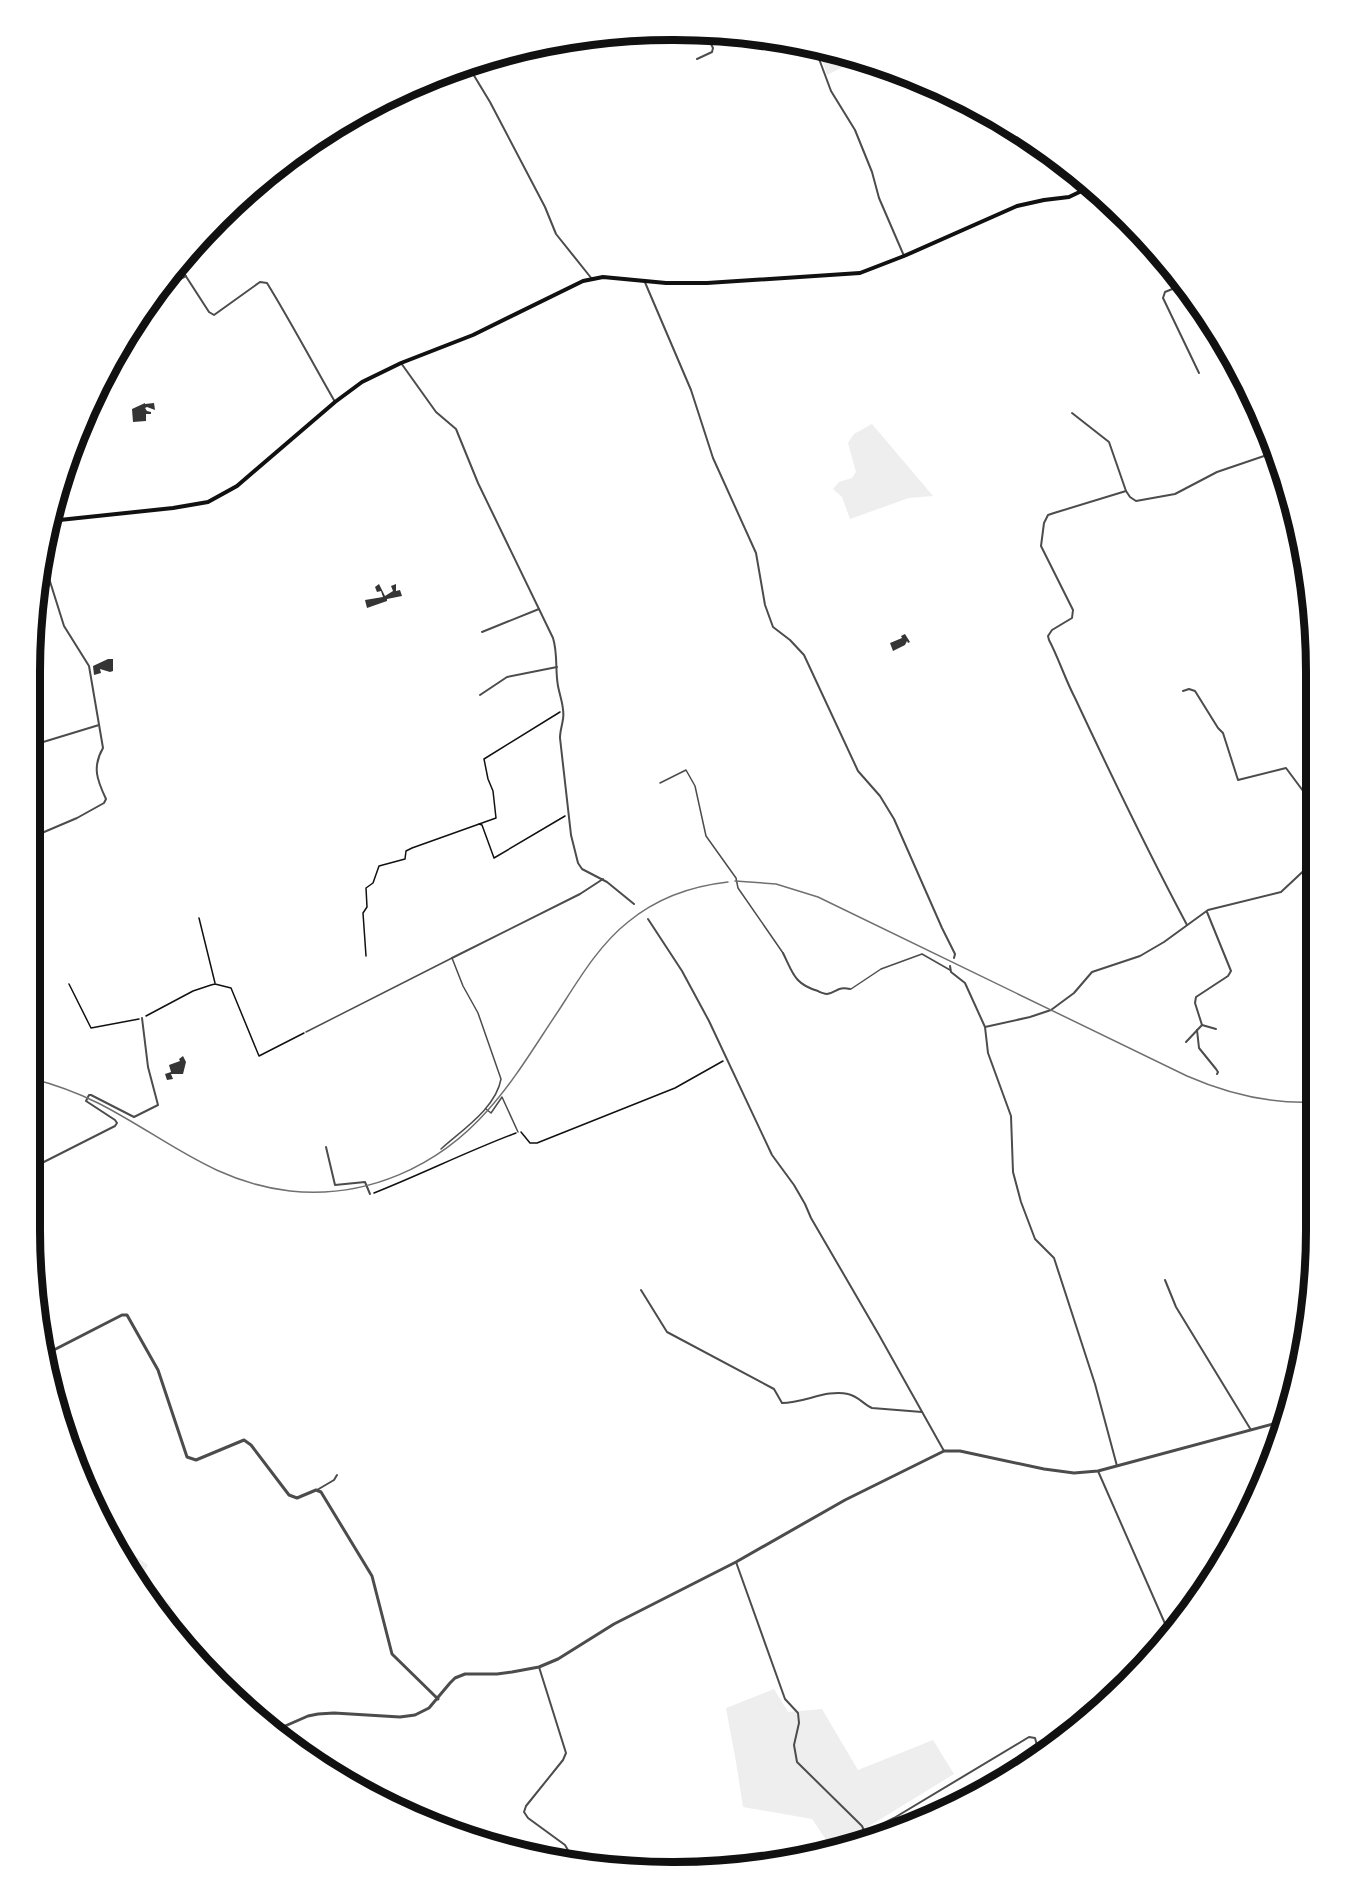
<svg xmlns="http://www.w3.org/2000/svg" width="1346" height="1902" viewBox="0 0 1346 1902" font-family="'Exo 2',sans-serif">
  <rect width="100%" height="100%" fill="#fff"/>
  <g fill="#eee">
    <path d="M818,48L840,52L859,59L827,75Z"/>
    <path d="M872,424L933,496L909,498L850,519L842,497L833,489L839,482L852,478L856,472L848,443L854,434Z"/>
    <path d="M114,1541L148,1565L141,1578L172,1606L163,1614L138,1586Z"/>
    <path d="M774,1689L788,1712L822,1709L858,1770L933,1740L954,1774L840,1844L831,1847L812,1819L743,1807L736,1762L726,1708Z"/>
  </g>
  <g fill="#353535">
    <path d="M274,174L278,181L267,186L266,180Z"/>
    <path d="M145,403V404L154,403L155,410L147,407L145,408L147,411L151,412V414H146V421L133,422L132,409Z"/>
    <path d="M379,584L385,596L393,591L391,586L396,584V591L400,590L402,596L387,599V601L367,608L365,600L383,597L381,591L377,592L375,587Z"/>
    <path d="M905,634L910,642L908,643L907,641L905,645L893,651L890,643L902,638L901,636Z"/>
    <path d="M108,659H113V671L110,672L100,669L101,673L94,675L93,666Z"/>
    <path d="M183,1056L186,1062L183,1074H171L173,1079L167,1080L165,1074L171,1072L169,1065L180,1061L179,1059Z"/>
  </g>
  <g fill="none" stroke-linecap="round" stroke-linejoin="round">
    <g stroke="#111" stroke-width="1.5">
      <path d="M479,824L482,825L494,858L565,816"/>
      <path d="M199,918L215,983"/>
      <path d="M366,956L363,913L367,907L366,888L373,883L379,866L405,859L406,851L412,848L496,818L493,791L488,779L484,759L560,712"/>
      <path d="M69,984L91,1028L139,1019"/>
      <path d="M146,1016L193,991L211,985L215,984L231,988L259,1056L304,1033"/>
      <path d="M521,1132L530,1143H537L675,1088L723,1061"/>
      <path d="M374,1193C422,1174 468,1151 516,1133"/>
    </g>
    <g stroke="#4c4c4c" stroke-width="1.5">
      <path d="M660,783L686,770L695,786L706,836L736,878L738,888L783,953"/>
      <path d="M851,989L881,969L922,954L950,970"/>
      <path d="M306,1032L452,958L463,986L478,1013L501,1079C496,1108 462,1130 441,1149"/>
      <path d="M486,1109L491,1113L502,1097L518,1132"/>
    </g>
    <g stroke="#4c4c4c" stroke-width="2">
      <path d="M815,48L831,91L855,130L872,172L879,198L904,256"/>
      <path d="M697,59L712,52L713,48L705,32"/>
      <path d="M467,64L490,102L545,207L556,234L592,279"/>
      <path d="M178,264L209,312L214,315L260,282L267,283C291,322 312,362 335,402"/>
      <path d="M644,280L691,390L713,458L756,553L765,605L773,627L790,640L804,655L858,771L880,796L894,819L942,928L955,954L954,958"/>
      <path d="M1182,285L1165,292L1163,298L1199,373"/>
      <path d="M161,289L186,276"/>
      <path d="M401,363L436,412L456,429L478,483L553,638C558,654 555,670 558,686C560,697 565,708 563,719C562,726 560,731 560,738L571,835L578,863L582,869L607,882L634,904"/>
      <path d="M1072,413L1109,442L1126,491"/>
      <path d="M482,632L539,609"/>
      <path d="M1183,691L1189,689L1195,691L1218,728L1223,733L1238,780L1286,768L1312,803"/>
      <path d="M480,695L507,677L557,667"/>
      <path d="M30,746L99,725"/>
      <path d="M30,838L77,818L104,803L106,799C97,780 92,767 103,748L89,666L64,626L42,556"/>
      <path d="M648,919L682,971L709,1021L772,1155L794,1185L805,1204L811,1218L879,1335L944,1451"/>
      <path d="M1187,925C1147,850 1111,775 1075,698C1065,679 1059,659 1049,640L1048,636L1052,630L1072,618L1073,610L1041,546L1044,523L1048,515L1054,513L1126,491L1130,497L1136,501L1175,494L1217,472L1264,456H1271L1278,466"/>
      <path d="M783,953C793,973 794,984 818,991C819,992 825,994 827,994C837,992 838,986 850,989"/>
      <path d="M452,958L580,894L603,879"/>
      <path d="M950,966L951,972L965,983L985,1027L988,1053L1011,1116L1013,1172L1021,1202L1035,1239L1054,1258L1095,1384L1117,1466"/>
      <path d="M1202,1025L1195,1003L1196,997L1228,976L1231,971L1207,912"/>
      <path d="M985,1027L1030,1017L1051,1010L1074,993L1092,972L1140,956L1164,942L1208,910L1281,892L1312,863"/>
      <path d="M1197,1030L1199,1048L1216,1069L1218,1072L1217,1074"/>
      <path d="M1186,1042L1202,1025L1216,1029"/>
      <path d="M326,1147L335,1185L365,1182L370,1194"/>
      <path d="M30,1169L115,1126L117,1123L115,1120L86,1101L89,1095H91L134,1117L158,1105L148,1067L142,1018"/>
      <path d="M1165,1280L1176,1307L1251,1430"/>
      <path d="M641,1290L667,1332L774,1389L782,1403C804,1403 827,1389 848,1394C858,1396 863,1404 872,1408L922,1412"/>
      <path d="M1098,1471L1170,1635"/>
      <path d="M317,1490L334,1480L337,1475"/>
      <path d="M736,1562L785,1699L798,1713L799,1723L794,1745L797,1762L862,1826L867,1837"/>
      <path d="M539,1667L566,1753L563,1760L526,1806L524,1812L528,1818L565,1845L576,1864"/>
      <path d="M866,1832L894,1818L1029,1737L1035,1738L1040,1756"/>
    </g>
    <g stroke="#4c4c4c" stroke-width="3">
      <path d="M46,1354L122,1315H127L158,1370L187,1457L196,1460L244,1440L251,1445L289,1495L297,1498L316,1490L321,1492L372,1576L392,1654L438,1699"/>
      <path d="M276,1730L308,1716L318,1714L334,1713L400,1717L415,1715L429,1708L450,1683L455,1678L465,1674H497L512,1672L539,1667L558,1659L614,1624L736,1562L845,1500L944,1451H960L1044,1469L1074,1473L1098,1471L1284,1421"/>
    </g>
    <path stroke="#111" stroke-width="4" d="M50,521L173,508L208,502L237,486L335,402L362,382L401,363L473,335L583,281L603,277L666,283H707L860,273L904,256L1017,206L1044,200L1069,197L1090,187"/>
    <g stroke="#707070" stroke-width="1.5">
      <path d="M735,881L776,884L818,897L1187,1076C1228,1094 1269,1104 1314,1102"/>
      <path d="M30,1078C53,1084 76,1092 98,1103C165,1137 212,1182 290,1191C366,1199 438,1167 488,1110C515,1080 536,1044 559,1010C579,979 599,945 628,922C657,898 692,886 728,882"/>
    </g>
  </g>
  <path d="M0 0H1346V1902H0ZM672 40H674A632 632 0 0 1 1306 672V1230A632 632 0 0 1 674 1862H672A632 632 0 0 1 40 1230V672A632 632 0 0 1 672 40Z" fill="#fff" fill-rule="evenodd"/>
  <path fill="none" stroke="#111" stroke-width="8" d="M672 40H674A632 632 0 0 1 1306 672V1230A632 632 0 0 1 674 1862H672A632 632 0 0 1 40 1230V672A632 632 0 0 1 672 40Z"/>
</svg>
